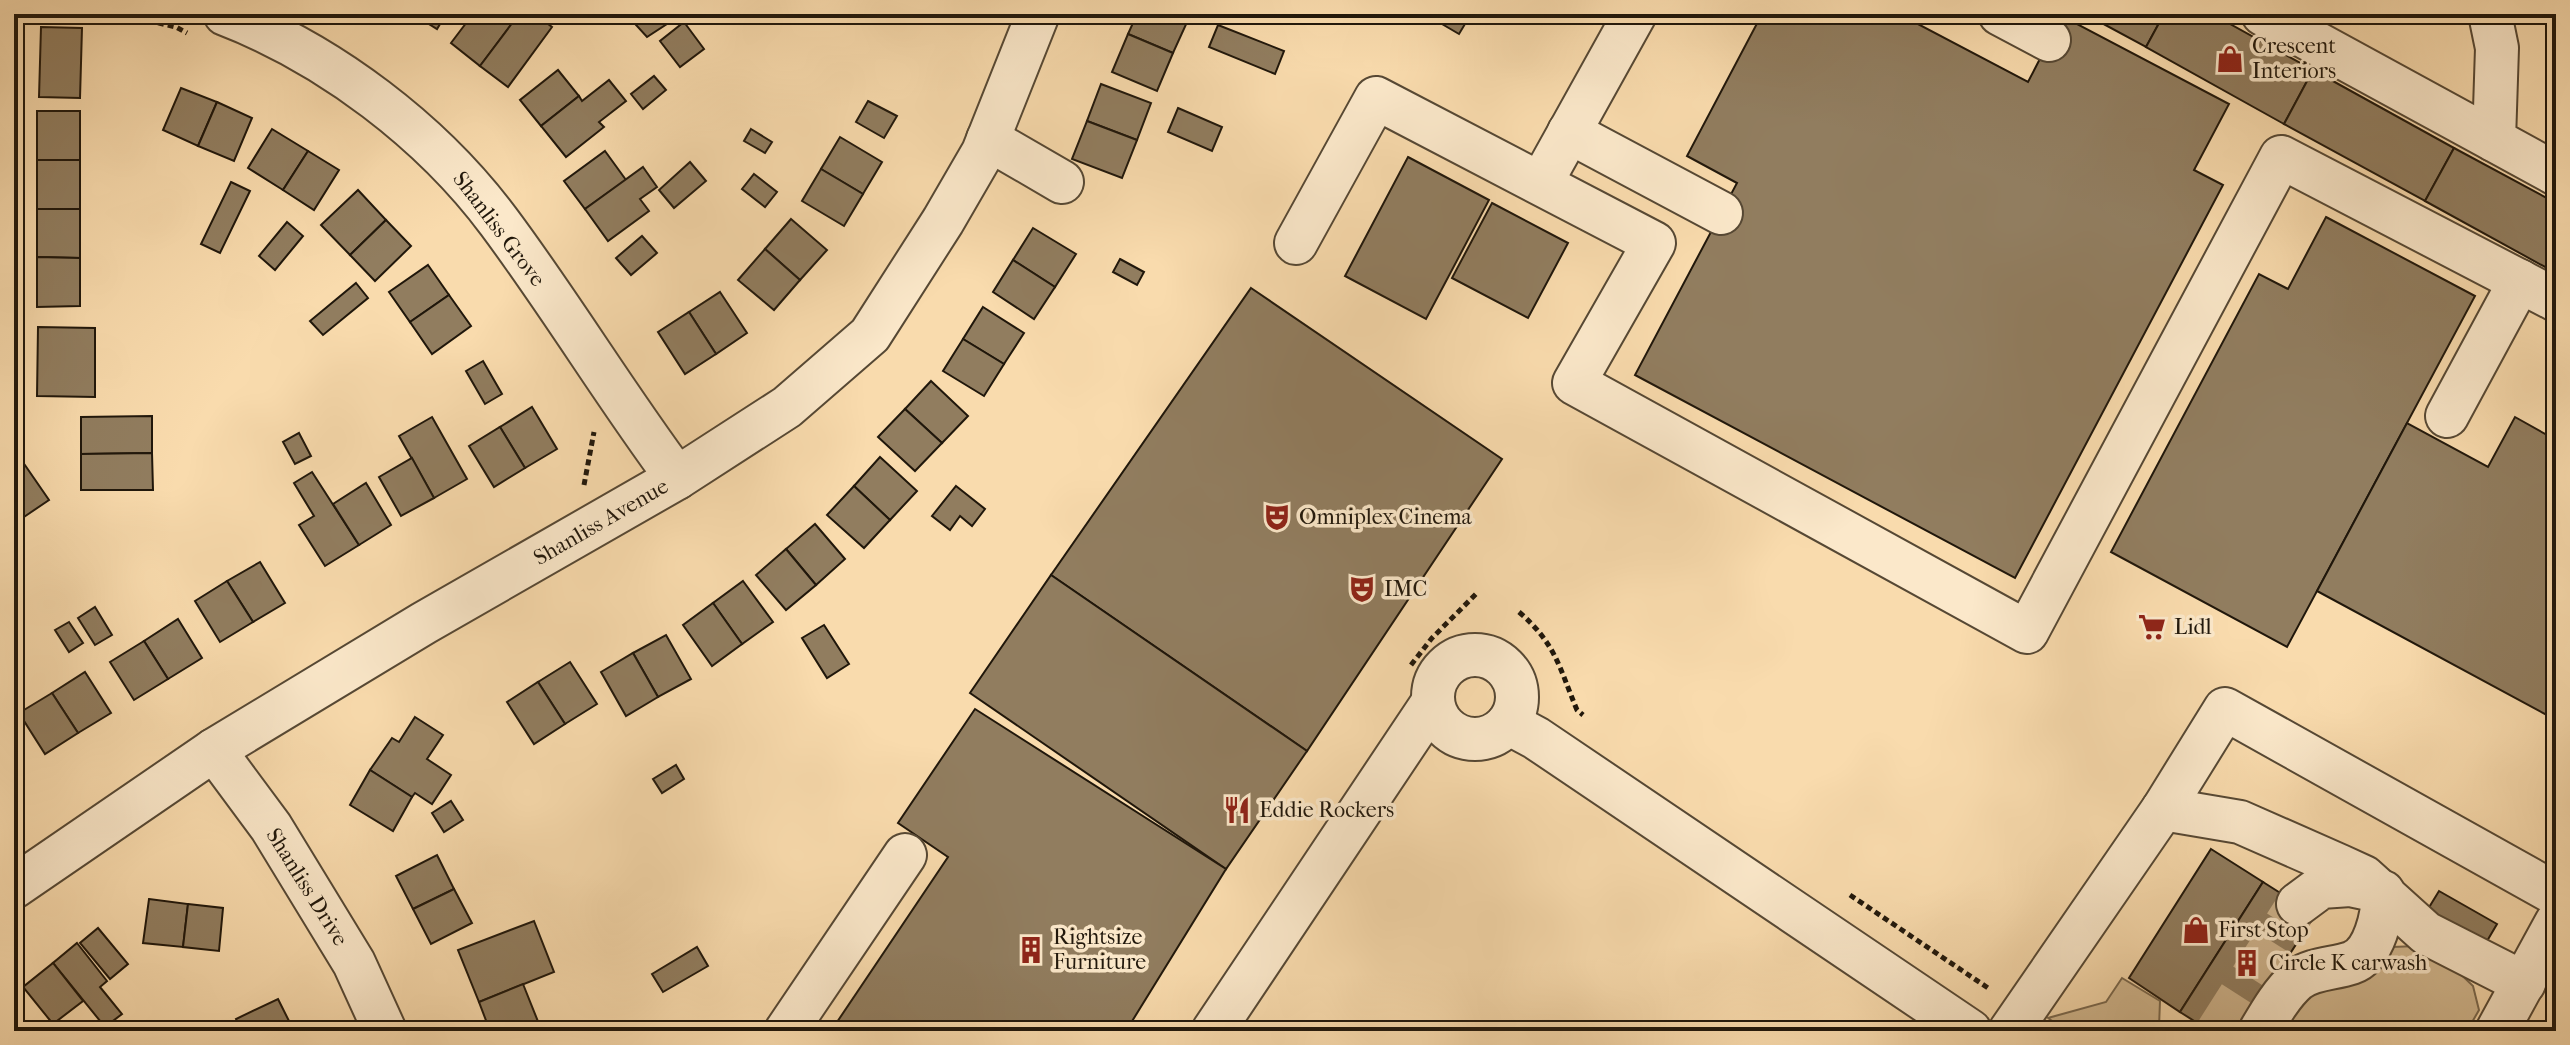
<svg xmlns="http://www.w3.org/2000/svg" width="2570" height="1045" viewBox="0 0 2570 1045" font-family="'IM FELL French Canon',serif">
  <rect width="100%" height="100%" fill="#f9dbad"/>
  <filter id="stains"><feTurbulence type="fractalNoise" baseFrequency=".0025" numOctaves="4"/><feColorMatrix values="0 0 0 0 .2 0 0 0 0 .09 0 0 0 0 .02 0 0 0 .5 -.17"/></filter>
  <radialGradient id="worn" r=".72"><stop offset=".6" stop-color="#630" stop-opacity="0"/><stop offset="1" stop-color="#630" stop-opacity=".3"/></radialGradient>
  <g fill="#d4ba91" stroke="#7a684e" stroke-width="2">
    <path d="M2417,946L2447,961L2473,986L2479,1010L2467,1031H2272L2294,1004L2392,947Z"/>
    <path d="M2122,978L2160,1001L2159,1027L2151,1031H2066L2048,1018L2106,1002Z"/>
  </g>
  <g fill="#917d5f" stroke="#20170b" stroke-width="2">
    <path d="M413,14H446L437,29Z"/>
    <path d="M473,14H495L511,25L480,66L451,43Z"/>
    <path d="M519,14H535L552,27L508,87L480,66Z"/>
    <path d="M626,14H668L676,18L647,37Z"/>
    <path d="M1137,14H1175L1188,20L1173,53L1128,34Z"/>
    <path d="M1425,14H1471L1459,34Z"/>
    <path d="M1762,14H1899L2028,82L2062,16L2229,104L2194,170L2223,185L2015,578L1635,375L1737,183L1687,156Z"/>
    <path d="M2085,14H2164L2146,47Z"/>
    <path d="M2164,14H2212L2313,70L2284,124L2146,47Z"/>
    <path d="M684,22L704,49L680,67L660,41Z"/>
    <path d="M1218,25L1284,51L1275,74L1209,47Z"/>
    <path d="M41,27L82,28L80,98L39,97Z"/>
    <path d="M1128,34L1173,53L1157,91L1112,72Z"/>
    <path d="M558,70L579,96L541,126L520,100Z"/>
    <path d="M2313,70L2454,148L2425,201L2284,124Z"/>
    <path d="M654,76L666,90L643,109L631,94Z"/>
    <path d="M609,80L626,101L599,122L604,127L566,157L541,126L579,96L582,101Z"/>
    <path d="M1101,84L1151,103L1137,140L1087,121Z"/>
    <path d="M181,88L217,102L198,146L163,130Z"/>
    <path d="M868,101L897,116L884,138L856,122Z"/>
    <path d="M217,102L252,118L234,161L198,146Z"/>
    <path d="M1178,108L1222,127L1212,151L1168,132Z"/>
    <rect x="37" y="111" width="43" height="49"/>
    <path d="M1087,121L1137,140L1122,178L1072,159Z"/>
    <path d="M272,129L308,151L283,190L248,168Z"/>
    <path d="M751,129L772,142L765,153L744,141Z"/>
    <path d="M840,137L882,162L863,194L821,169Z"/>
    <path d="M2454,148L2556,203V273L2425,201Z"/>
    <path d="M308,151L339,170L314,210L283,190Z"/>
    <path d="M605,151L626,180L585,209L564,181Z"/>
    <path d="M1408,157L1489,200L1426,319L1345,276Z"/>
    <rect x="37" y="160" width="43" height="49"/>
    <path d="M690,162L706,181L674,208L659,190Z"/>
    <path d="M643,167L657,187L640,199L649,211L608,241L585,209Z"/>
    <path d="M821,169L863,194L844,226L802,201Z"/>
    <path d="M754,174L777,192L765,207L742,189Z"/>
    <path d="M231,182L250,191L220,253L201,244Z"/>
    <path d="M358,190L386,220L350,255L321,225Z"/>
    <path d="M1492,203L1568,243L1528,318L1452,278Z"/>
    <path d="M37,209H80V258L37,257Z"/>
    <path d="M2326,217L2475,296L2287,647L2111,552L2259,274L2288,289Z"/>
    <path d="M791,219L827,250L800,280L765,249Z"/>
    <path d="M386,220L411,246L375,281L350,255Z"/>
    <path d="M287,222L303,236L275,270L259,256Z"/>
    <path d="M1033,228L1076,254L1055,287L1013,260Z"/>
    <path d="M642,236L657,253L631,275L616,258Z"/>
    <path d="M765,249L800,280L774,310L738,280Z"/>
    <path d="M37,257L80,258V306L37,307Z"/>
    <path d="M1120,259L1144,272L1137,285L1113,272Z"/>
    <path d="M1013,260L1055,287L1034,319L993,292Z"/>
    <path d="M428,265L449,295L410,322L389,292Z"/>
    <path d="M356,283L368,298L323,335L310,321Z"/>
    <path d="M1251,288L1502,459L1307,751L1051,575Z"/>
    <path d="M720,292L747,333L716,354L689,312Z"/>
    <path d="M449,295L471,326L432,354L410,322Z"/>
    <path d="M983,307L1024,333L1004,364L963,339Z"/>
    <path d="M689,312L716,354L685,374L658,332Z"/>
    <path d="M38,327L95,328V397L37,396Z"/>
    <path d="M963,339L1004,364L984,396L943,371Z"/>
    <path d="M483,361L502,394L485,404L466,371Z"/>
    <path d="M931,381L968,416L942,443L905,409Z"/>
    <path d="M532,407L557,449L525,468L500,427Z"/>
    <path d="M905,409L942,443L915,471L878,437Z"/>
    <path d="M152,416V453L81,454V417Z"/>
    <path d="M432,417L467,479L434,498L399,436Z"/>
    <path d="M2515,417L2556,440V720L2317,591L2407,423L2488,467Z"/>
    <path d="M500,427L525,468L494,487L469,446Z"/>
    <path d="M299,433L311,456L295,464L283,442Z"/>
    <path d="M152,453L153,490H81V454Z"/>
    <path d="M18,455L49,500L21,519L14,510V458Z"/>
    <path d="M880,457L917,491L890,520L854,486Z"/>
    <path d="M412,458L434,498L401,516L379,477Z"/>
    <path d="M312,472L359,545L325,566L299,525L314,516L294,483Z"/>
    <path d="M366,483L391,525L359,545L333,504Z"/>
    <path d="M854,486L890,520L864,548L827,515Z"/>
    <path d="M956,486L985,509L972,526L960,516L950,530L932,516Z"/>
    <path d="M815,524L845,559L816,585L786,549Z"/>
    <path d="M786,549L816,585L786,610L756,575Z"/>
    <path d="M260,562L285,603L253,622L227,581Z"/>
    <path d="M1051,575L1307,751L1226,869L970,693Z"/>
    <path d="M227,581L253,622L220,642L195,601Z"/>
    <path d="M743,581L773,622L742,644L713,603Z"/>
    <path d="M713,603L742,644L712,666L683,625Z"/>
    <path d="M95,607L112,635L95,645L78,618Z"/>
    <path d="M178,619L202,658L168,679L144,641Z"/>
    <path d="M69,622L83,643L69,652L55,630Z"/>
    <path d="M824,625L849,664L827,678L802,638Z"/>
    <path d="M666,635L691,679L658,697L633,653Z"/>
    <path d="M144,641L168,679L134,700L110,662Z"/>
    <path d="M633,653L658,697L626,716L601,672Z"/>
    <path d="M570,662L597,704L565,724L538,682Z"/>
    <path d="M85,672L111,713L78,733L52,693Z"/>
    <path d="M538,682L565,724L534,744L507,702Z"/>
    <path d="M52,693L78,733L45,754L19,713Z"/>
    <path d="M975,709L1226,869L1126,1031H831L948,857L898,823Z"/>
    <path d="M415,717L443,735L427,759L451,775L432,804L415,793L412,797L370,770L392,738L399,742Z"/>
    <path d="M676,765L684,779L662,793L653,779Z"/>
    <path d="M370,770L412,797L393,831L350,805Z"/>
    <path d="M451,801L463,820L444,832L432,813Z"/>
    <path d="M2211,849L2263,882L2180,1012L2129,978Z"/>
    <path d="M437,855L454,889L413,909L396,876Z"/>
    <path d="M2263,882L2315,915L2240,1031H2210L2180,1012Z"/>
    <path d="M454,889L472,923L431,944L413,909Z"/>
    <path d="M2439,891L2497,924L2483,948L2425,914Z"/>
    <path d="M149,899L188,904L183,947L143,943Z"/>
    <path d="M188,904L223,908L219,951L183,947Z"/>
    <path d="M534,921L554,972L479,1002L458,950Z"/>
    <path d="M98,928L128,964L110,979L80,943Z"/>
    <path d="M77,943L107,981L100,987L122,1014L105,1027L53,963Z"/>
    <path d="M697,947L708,966L663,992L652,974Z"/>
    <path d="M53,963L83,1001L53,1024L23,987Z"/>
    <path d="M523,984L541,1029L534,1031H490L479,1002Z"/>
    <path d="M278,999L294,1031H241L236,1019Z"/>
  </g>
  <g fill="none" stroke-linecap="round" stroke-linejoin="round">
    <path stroke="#ceb48d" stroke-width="42" stroke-dasharray="42 21" stroke-linecap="butt" d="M2217,1031L2298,904"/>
    <g stroke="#564834" stroke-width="46">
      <g id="minor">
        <path d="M225,14C329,54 432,132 499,222C561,305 615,395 677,478"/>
        <path d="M2000,14L2049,40"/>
        <path d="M2263,14L2494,140"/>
        <path d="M2490,14L2497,48L2494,140L2556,174"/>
        <path d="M1569,132L1721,213"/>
        <path d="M988,139L1062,182"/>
        <path d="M1541,183L1635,14"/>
        <path d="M1296,243L1376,98L1654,243L1574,383L2027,632L2281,157L2556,300"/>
        <path d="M2447,416L2520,281"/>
        <circle cx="1475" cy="697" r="42"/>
        <path d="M1508,723L1536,738L1970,1031"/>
        <path d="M214,750L271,827L354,963L385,1031"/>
        <path d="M2163,809L2240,822L2340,866L2364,877L2426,933L2524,983"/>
        <path d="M14,887L214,750L424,623L677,478L787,407L870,335L943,221L983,152L1038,14"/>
        <path d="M786,1031L905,855"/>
        <path d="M1213,1031L1433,702"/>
        <path d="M2010,1031L2163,809L2225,709L2556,894"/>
        <path d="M2260,1031C2270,1014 2282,993 2297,980C2312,968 2334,969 2351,963C2375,955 2383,914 2383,892L2350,885L2321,887L2298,904"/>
        <path d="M2497,1031L2556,923"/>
      </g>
    </g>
    <g stroke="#20170b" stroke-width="5" stroke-dasharray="6 4" stroke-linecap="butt">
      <path d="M119,14L176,27L187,33"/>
      <path d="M584,485L594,432"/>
      <path d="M1519,612C1556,644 1559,667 1577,710L1583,715"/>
      <path d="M1411,665L1432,638L1478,592"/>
      <path d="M1850,895L1991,990"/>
    </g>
    <use href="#minor" stroke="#fbe8ca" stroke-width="42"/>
  </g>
  <defs>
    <g id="shop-bare" transform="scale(2.16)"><path d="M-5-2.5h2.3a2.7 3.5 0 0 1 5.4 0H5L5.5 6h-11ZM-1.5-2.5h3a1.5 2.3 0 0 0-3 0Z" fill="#8f2418" stroke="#fbe8ca" stroke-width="2.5" paint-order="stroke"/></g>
    <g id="theatre-bare" transform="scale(2.16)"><path d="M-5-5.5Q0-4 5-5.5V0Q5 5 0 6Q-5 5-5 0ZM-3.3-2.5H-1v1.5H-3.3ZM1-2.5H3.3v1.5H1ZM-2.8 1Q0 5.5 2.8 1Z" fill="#8f2418" stroke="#fbe8ca" stroke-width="2.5" paint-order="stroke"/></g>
    <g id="supermarket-bare" transform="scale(2.16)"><path d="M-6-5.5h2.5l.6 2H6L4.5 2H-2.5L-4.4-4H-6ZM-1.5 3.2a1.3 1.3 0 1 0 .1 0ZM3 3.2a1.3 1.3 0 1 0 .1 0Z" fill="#8f2418" stroke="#fbe8ca" stroke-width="2.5" paint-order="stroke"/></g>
    <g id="restaurant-bare" transform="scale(2.16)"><path d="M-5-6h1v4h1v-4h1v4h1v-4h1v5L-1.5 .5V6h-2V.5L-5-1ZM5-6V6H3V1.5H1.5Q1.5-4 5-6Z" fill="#8f2418" stroke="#fbe8ca" stroke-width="2.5" paint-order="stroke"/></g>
    <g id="building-bare" transform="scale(2.16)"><path d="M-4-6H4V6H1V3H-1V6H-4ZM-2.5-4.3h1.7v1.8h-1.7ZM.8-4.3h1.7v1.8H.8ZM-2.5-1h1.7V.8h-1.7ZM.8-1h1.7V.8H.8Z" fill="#8f2418" stroke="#fbe8ca" stroke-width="2.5" paint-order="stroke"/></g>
  </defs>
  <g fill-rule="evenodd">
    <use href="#shop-bare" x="2230" y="59"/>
    <use href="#theatre-bare" x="1277" y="517"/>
    <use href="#theatre-bare" x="1362" y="589"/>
    <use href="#supermarket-bare" x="2152" y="627"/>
    <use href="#restaurant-bare" x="1237" y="810"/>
    <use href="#shop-bare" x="2196" y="930"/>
    <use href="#building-bare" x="1031" y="950"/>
    <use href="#building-bare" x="2247" y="963"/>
  </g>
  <g text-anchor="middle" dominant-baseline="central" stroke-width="7" stroke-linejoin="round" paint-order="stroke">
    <g font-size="22" fill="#20170b" stroke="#fbe8ca" text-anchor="start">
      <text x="2252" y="46">Crescent<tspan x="2252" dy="25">Interiors</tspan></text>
      <text x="1299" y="517">Omniplex Cinema</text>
      <text x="1384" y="589">IMC</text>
      <text x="2174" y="627">Lidl</text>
      <text x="1259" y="810">Eddie Rockers</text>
      <text x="2218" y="930">First Stop</text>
      <text x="1053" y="937">Rightsize<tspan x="1053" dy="25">Furniture</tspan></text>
      <text x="2269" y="963">Circle K carwash</text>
    </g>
    <g font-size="22" fill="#20170b" stroke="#fbe8ca">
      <text transform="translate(499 229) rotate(53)">Shanliss Grove</text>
      <text transform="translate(601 522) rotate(-30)">Shanliss Avenue</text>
      <text transform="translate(307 887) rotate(58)">Shanliss Drive</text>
    </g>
  </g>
  <rect width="2570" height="1045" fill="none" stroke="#f9dbad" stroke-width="48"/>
  <rect x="16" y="16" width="2538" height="1013" fill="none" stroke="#20170b" stroke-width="4"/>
  <rect x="24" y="24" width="2522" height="997" fill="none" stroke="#20170b" stroke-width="2"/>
  <rect width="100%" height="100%" filter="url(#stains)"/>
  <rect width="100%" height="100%" fill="url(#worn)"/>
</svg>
